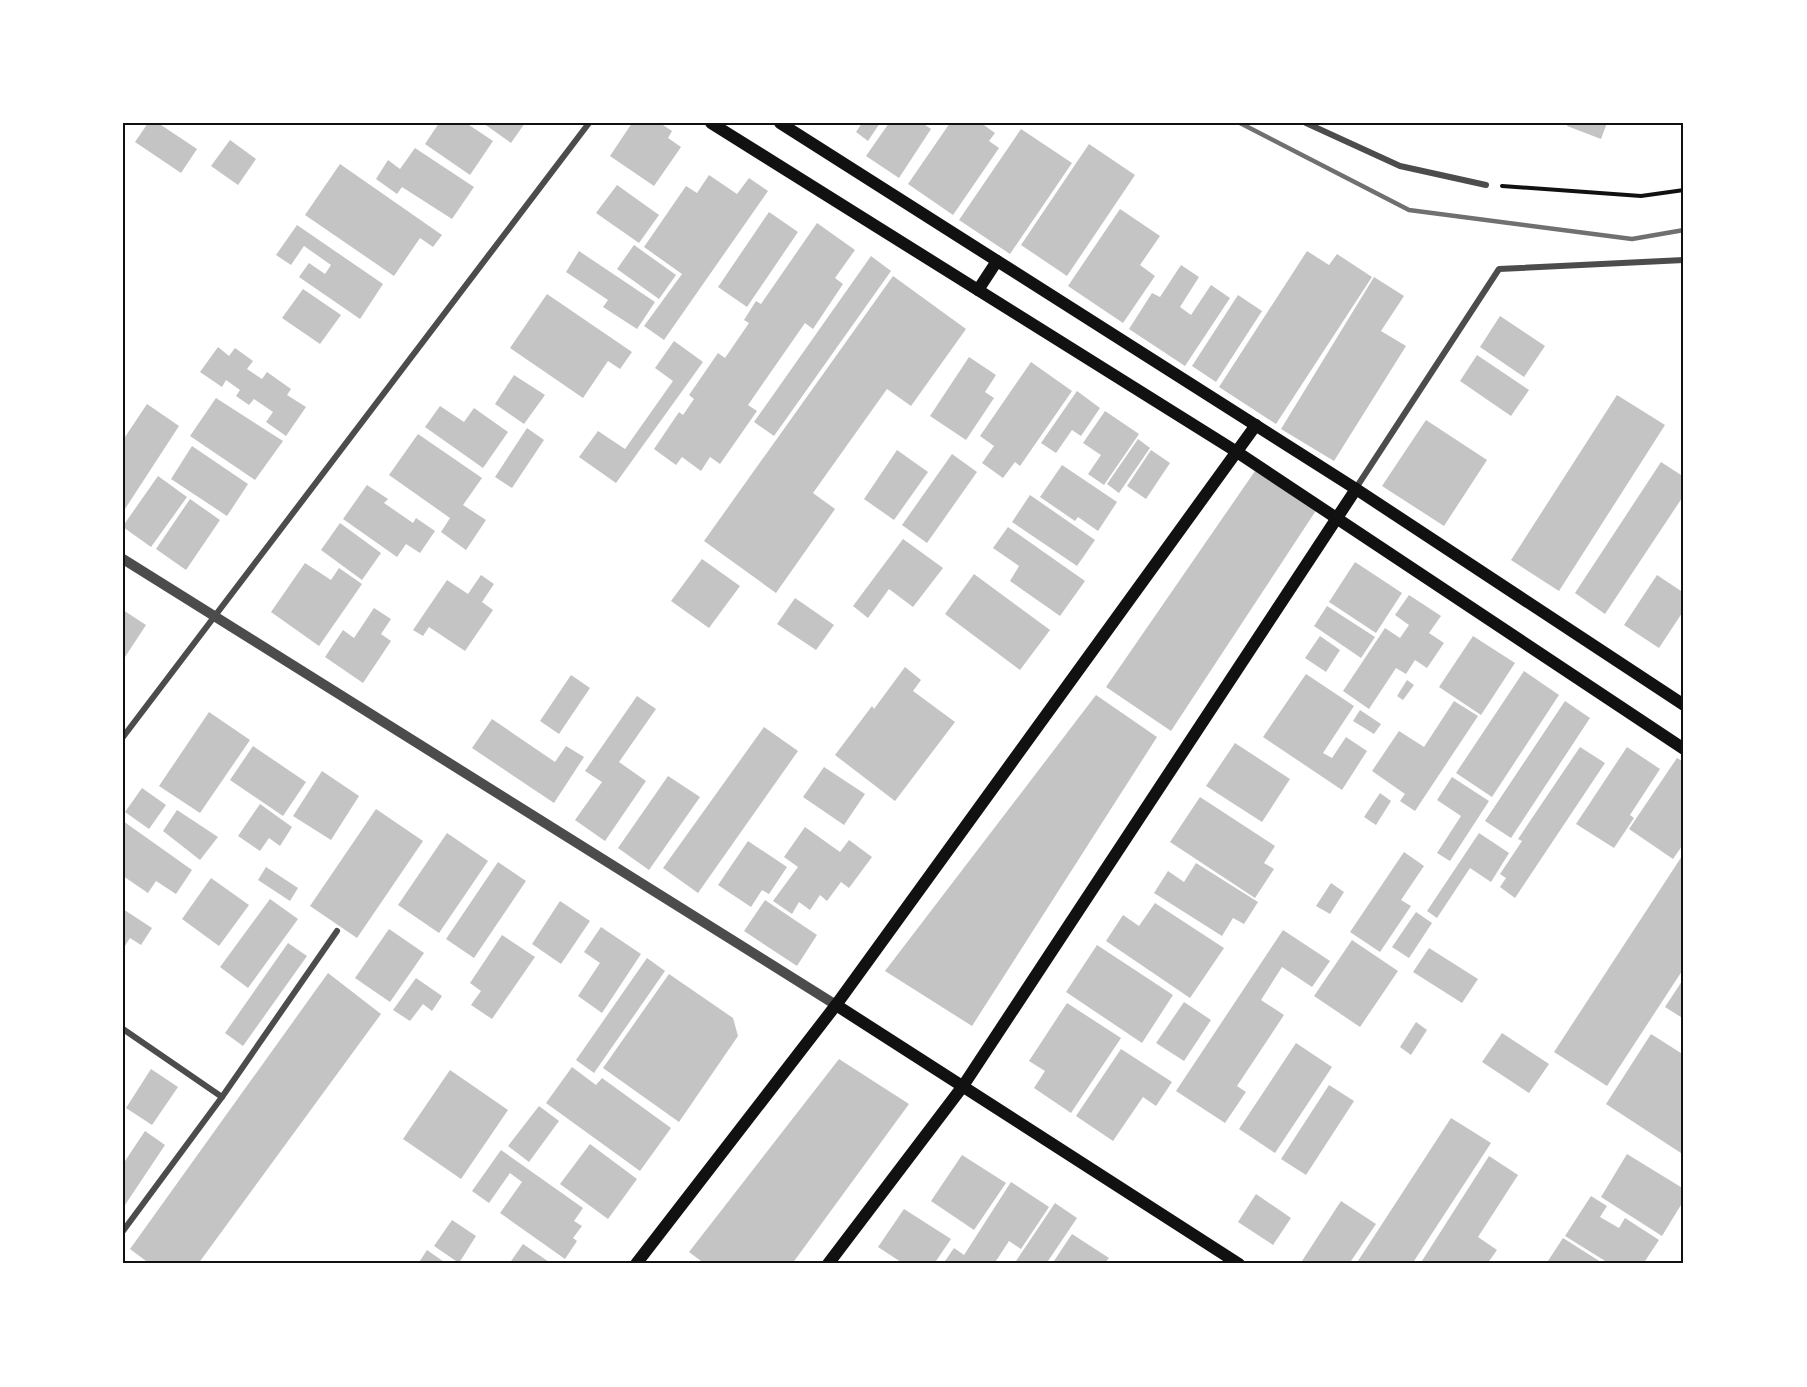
<svg xmlns="http://www.w3.org/2000/svg" width="1807" height="1387" viewBox="0 0 1807 1387" font-family="'Nunito Sans',sans-serif">
  <rect width="100%" height="100%" fill="#fff"/>
  <g fill="#c4c4c4">
    <path d="M148,123H158L197,149L181,173L135,142Z"/>
    <path d="M439,123H466L493,141L470,175L425,144Z"/>
    <path d="M483,123H525L511,143Z"/>
    <path d="M632,123H660L672,131L668,138L681,147L654,186L610,156Z"/>
    <path d="M862,123H880L868,141L856,132Z"/>
    <path d="M889,123H922L931,129L899,178L866,156Z"/>
    <path d="M950,123H981L995,133L989,141L999,148L953,215L908,184Z"/>
    <path d="M1568,123H1607L1601,139L1567,126Z"/>
    <path d="M1021,129L1072,163L1010,254L959,220Z"/>
    <path d="M230,140L256,159L238,185L211,166Z"/>
    <path d="M1089,144L1135,175L1067,276L1021,245Z"/>
    <path d="M415,148L474,187L452,219L402,187L397,194L376,179L388,160L400,169Z"/>
    <path d="M340,164L442,235L433,247L420,238L394,276L305,215Z"/>
    <path d="M709,175L737,194L749,178L768,191L664,340L644,326L682,274L644,247L686,186L697,193Z"/>
    <path d="M617,185L659,215L639,243L596,213Z"/>
    <path d="M1120,209L1160,236L1140,265L1155,276L1123,323L1068,286Z"/>
    <path d="M769,212L798,232L747,307L718,287Z"/>
    <path d="M817,223L855,250L835,278L843,284L813,329L805,323L748,405L757,411L720,464L710,457L701,471L682,457L676,465L654,449L679,412L683,415L694,399L689,395L718,353L725,358L749,323L744,320L756,301L761,304Z"/>
    <path d="M297,225L383,284L360,319L299,277L309,263L325,274L331,265L304,246L291,265L276,255Z"/>
    <path d="M634,245L676,275L659,299L617,269Z"/>
    <path d="M579,251L655,302L637,329L603,307L608,300L566,272Z"/>
    <path d="M1307,251L1329,265L1337,254L1372,277L1276,424L1219,387Z"/>
    <path d="M871,256L891,271L774,436L754,422Z"/>
    <path d="M1181,265L1199,277L1180,307L1191,315L1211,285L1230,298L1185,366L1129,329L1152,293L1160,297Z"/>
    <path d="M893,276L966,329L911,406L887,389L813,493L835,509L776,593L704,541Z"/>
    <path d="M1374,277L1404,296L1381,331L1406,346L1334,461L1281,429Z"/>
    <path d="M303,289L341,315L320,344L282,318Z"/>
    <path d="M547,294L632,352L620,369L608,361L583,398L510,348Z"/>
    <path d="M1238,295L1262,311L1216,382L1192,366Z"/>
    <path d="M1500,316L1545,346L1524,377L1480,347Z"/>
    <path d="M674,341L703,362L616,483L579,457L598,431L625,449L673,381L655,368Z"/>
    <path d="M218,347L229,356L235,348L253,361L247,369L262,379L267,372L291,389L287,395L306,407L286,436L266,422L273,412L254,399L249,405L236,396L240,390L226,380L222,387L200,372Z"/>
    <path d="M1477,355L1529,390L1511,416L1460,381Z"/>
    <path d="M969,357L996,375L985,392L994,398L966,440L930,416Z"/>
    <path d="M1031,362L1072,391L1020,466L1015,462L1003,478L982,463L994,446L980,436Z"/>
    <path d="M514,375L545,395L524,424L495,404Z"/>
    <path d="M1077,391L1100,408L1081,436L1072,430L1056,453L1041,443Z"/>
    <path d="M1617,395L1665,425L1559,591L1511,560Z"/>
    <path d="M216,398L283,441L255,480L190,436Z"/>
    <path d="M147,404L179,426L123,512V440Z"/>
    <path d="M440,406L464,422L474,408L508,432L483,468L425,427Z"/>
    <path d="M1105,411L1139,434L1104,485L1088,474L1101,455L1083,443Z"/>
    <path d="M1426,420L1487,460L1444,526L1382,486Z"/>
    <path d="M527,428L544,440L512,488L495,477Z"/>
    <path d="M418,434L482,478L463,505L486,520L466,550L441,532L450,518L389,475Z"/>
    <path d="M1138,439L1150,448L1119,493L1107,484Z"/>
    <path d="M192,446L248,484L227,516L171,479Z"/>
    <path d="M897,450L928,472L894,520L864,499Z"/>
    <path d="M1151,450L1170,463L1146,499L1127,486Z"/>
    <path d="M952,454L977,472L927,543L902,525Z"/>
    <path d="M1661,462L1684,477V495L1605,614L1575,593Z"/>
    <path d="M1062,465L1117,502L1098,531L1078,517L1075,521L1040,497Z"/>
    <path d="M1255,471L1317,509L1171,731L1106,687Z"/>
    <path d="M158,476L187,497L151,547L123,527V526Z"/>
    <path d="M367,485L388,499L384,503L413,523L416,518L435,531L420,553L406,544L397,557L343,519Z"/>
    <path d="M1030,495L1095,540L1077,566L1012,522Z"/>
    <path d="M190,499L220,520L186,570L156,549Z"/>
    <path d="M340,523L381,553L362,580L321,550Z"/>
    <path d="M1008,527L1085,581L1060,616L1010,581L1019,566L993,548Z"/>
    <path d="M903,539L943,568L913,607L889,589L868,618L853,606Z"/>
    <path d="M702,559L740,586L709,628L671,601Z"/>
    <path d="M1355,562L1402,593L1376,633L1329,602Z"/>
    <path d="M305,563L331,580L339,568L362,584L319,646L271,612Z"/>
    <path d="M974,574L1050,630L1020,670L945,614Z"/>
    <path d="M481,575L494,584L482,602L493,610L465,651L429,627L423,636L413,630L447,580L468,594Z"/>
    <path d="M1657,575L1684,593V610L1659,648L1624,625Z"/>
    <path d="M1409,595L1441,616L1429,633L1444,643L1427,668L1415,660L1406,674L1396,668L1369,709L1343,691L1385,628L1400,638L1409,625L1395,615Z"/>
    <path d="M795,598L834,625L816,650L777,624Z"/>
    <path d="M1327,606L1375,637L1361,658L1314,626Z"/>
    <path d="M374,608L391,619L381,634L391,641L363,683L325,657L343,630L354,638Z"/>
    <path d="M123,610L146,625L123,660Z"/>
    <path d="M1320,636L1340,650L1326,672L1305,658Z"/>
    <path d="M1473,636L1515,663L1481,715L1439,687Z"/>
    <path d="M905,667L921,680L913,691L955,722L895,801L835,755L872,706L874,709Z"/>
    <path d="M1524,671L1559,695L1492,797L1456,773Z"/>
    <path d="M1306,674L1354,706L1323,753L1332,758L1346,737L1367,751L1342,790L1263,737Z"/>
    <path d="M571,675L590,688L559,734L540,721Z"/>
    <path d="M1407,680L1414,685L1403,700L1397,696Z"/>
    <path d="M1096,695L1157,737L972,1026L885,971Z"/>
    <path d="M637,696L656,709L619,762L646,781L605,841L575,820L602,782L585,771Z"/>
    <path d="M1454,701L1478,716L1415,811L1400,801L1405,794L1372,771L1399,731L1424,747Z"/>
    <path d="M1565,701L1590,718L1511,838L1485,821Z"/>
    <path d="M1360,710L1381,724L1374,734L1353,721Z"/>
    <path d="M209,712L250,740L200,813L159,786Z"/>
    <path d="M492,719L555,762L566,746L584,757L554,803L472,748Z"/>
    <path d="M764,727L798,751L698,893L663,868Z"/>
    <path d="M1235,743L1290,779L1262,822L1206,786Z"/>
    <path d="M253,746L306,782L283,816L230,780Z"/>
    <path d="M1580,747L1605,763L1515,898L1500,887L1506,878L1500,874L1522,841L1518,839Z"/>
    <path d="M1627,747L1660,769L1630,815L1634,818L1614,848L1576,824Z"/>
    <path d="M1677,758L1684,762V843L1673,859L1629,829Z"/>
    <path d="M824,767L865,794L844,825L803,797Z"/>
    <path d="M322,771L359,796L331,840L293,816Z"/>
    <path d="M668,776L700,797L649,870L618,848Z"/>
    <path d="M1452,777L1489,801L1450,861L1437,853L1461,816L1437,800Z"/>
    <path d="M142,788L166,805L149,829L125,812Z"/>
    <path d="M1380,793L1391,801L1376,825L1364,817Z"/>
    <path d="M1200,797L1275,846L1264,863L1274,869L1255,898L1170,842Z"/>
    <path d="M260,804L292,827L280,846L269,838L260,851L238,836Z"/>
    <path d="M376,809L423,841L357,938L310,906Z"/>
    <path d="M177,810L218,837L200,860L163,831Z"/>
    <path d="M123,821L192,870L176,894L156,881L148,893L123,876Z"/>
    <path d="M805,827L840,852L849,840L872,857L849,888L841,882L827,901L820,895L810,910L799,902L792,914L773,901L798,867L784,857Z"/>
    <path d="M447,833L488,861L439,933L398,905Z"/>
    <path d="M1479,833L1509,853L1491,882L1470,868L1437,918L1427,911Z"/>
    <path d="M748,841L787,867L769,894L762,890L751,907L718,885Z"/>
    <path d="M1404,852L1424,866L1401,900L1411,906L1380,952L1350,932Z"/>
    <path d="M1684,853V968L1607,1086L1554,1052Z"/>
    <path d="M498,862L526,881L474,958L446,939Z"/>
    <path d="M1196,863L1258,902L1244,924L1233,918L1222,936L1154,893L1168,871L1184,882Z"/>
    <path d="M266,867L298,888L290,901L258,880Z"/>
    <path d="M211,878L249,905L219,946L182,919Z"/>
    <path d="M1331,883L1344,892L1330,914L1316,906Z"/>
    <path d="M270,899L298,919L248,988L220,967Z"/>
    <path d="M765,900L817,935L797,966L744,931Z"/>
    <path d="M560,901L590,921L561,964L532,944Z"/>
    <path d="M1155,903L1224,948L1190,998L1106,941L1123,915L1139,926Z"/>
    <path d="M123,909L152,928L141,945L130,938L123,949Z"/>
    <path d="M1416,912L1432,923L1409,958L1392,947Z"/>
    <path d="M601,927L641,954L602,1013L578,996L600,963L584,952Z"/>
    <path d="M389,929L424,953L390,1002L355,978Z"/>
    <path d="M1283,930L1330,961L1312,987L1282,967L1261,1000L1284,1015L1237,1086L1246,1092L1225,1123L1176,1091Z"/>
    <path d="M502,935L535,957L492,1019L471,1005L481,991L470,983Z"/>
    <path d="M1352,940L1398,971L1360,1027L1314,996Z"/>
    <path d="M288,943L307,956L243,1046L225,1033Z"/>
    <path d="M1097,945L1173,995L1142,1043L1066,992Z"/>
    <path d="M1429,948L1478,979L1462,1003L1413,972Z"/>
    <path d="M647,958L665,971L594,1073L576,1060Z"/>
    <path d="M328,973L381,1014L198,1264H150L130,1249Z"/>
    <path d="M669,974L733,1018L738,1036L679,1122L603,1068Z"/>
    <path d="M416,978L442,996L432,1011L423,1004L410,1021L393,1010Z"/>
    <path d="M1684,978V1019L1665,1007Z"/>
    <path d="M1184,1002L1211,1020L1184,1061L1156,1043Z"/>
    <path d="M1067,1003L1121,1038L1071,1113L1034,1088L1045,1071L1029,1061Z"/>
    <path d="M1416,1022L1427,1030L1411,1055L1400,1047Z"/>
    <path d="M1502,1033L1549,1064L1529,1093L1482,1062Z"/>
    <path d="M1651,1034L1684,1055V1155L1606,1104Z"/>
    <path d="M1296,1043L1332,1067L1275,1153L1239,1129Z"/>
    <path d="M1121,1049L1172,1082L1156,1106L1143,1097L1113,1141L1076,1116Z"/>
    <path d="M839,1059L909,1104L792,1264H705L689,1252Z"/>
    <path d="M572,1067L596,1085L602,1078L671,1128L640,1171L546,1103Z"/>
    <path d="M151,1069L178,1087L152,1125L126,1108Z"/>
    <path d="M450,1070L508,1110L461,1179L403,1139Z"/>
    <path d="M1329,1085L1354,1101L1306,1175L1281,1159Z"/>
    <path d="M539,1106L559,1121L529,1162L508,1146Z"/>
    <path d="M1451,1118L1491,1143L1412,1264H1356Z"/>
    <path d="M145,1131L165,1145L123,1208V1164Z"/>
    <path d="M590,1144L637,1179L608,1219L560,1184Z"/>
    <path d="M501,1150L583,1208L574,1221L582,1226L573,1238L577,1241L565,1259L500,1213L522,1182L510,1173L489,1203L472,1191Z"/>
    <path d="M1627,1154L1684,1189V1200L1662,1236L1601,1197Z"/>
    <path d="M962,1155L1006,1183L974,1230L931,1201Z"/>
    <path d="M1489,1156L1518,1175L1478,1237L1497,1250L1487,1264H1420Z"/>
    <path d="M1011,1182L1049,1207L1021,1249L1009,1241L994,1264H943L954,1248L964,1255Z"/>
    <path d="M1256,1194L1291,1218L1273,1245L1238,1222Z"/>
    <path d="M1591,1196L1607,1206L1600,1217L1619,1228L1625,1218L1659,1240L1643,1264H1610L1565,1236Z"/>
    <path d="M1341,1201L1376,1224L1349,1264H1300Z"/>
    <path d="M1055,1203L1077,1218L1046,1264H1014Z"/>
    <path d="M904,1209L951,1239L934,1264H904L878,1247Z"/>
    <path d="M452,1220L476,1236L459,1263L434,1246Z"/>
    <path d="M1072,1234L1109,1258L1104,1264H1052Z"/>
    <path d="M1563,1238L1604,1264H1546Z"/>
    <path d="M523,1244L552,1264H509Z"/>
    <path d="M427,1250L447,1264H418Z"/>
  </g>
  <g fill="none" stroke-linecap="round" stroke-linejoin="round">
    <path stroke="#111" stroke-width="4" d="M1502,186L1641,196L1684,190"/>
    <g stroke="#4c4c4c" stroke-width="6">
      <path d="M1306,123L1400,166L1486,185"/>
      <path d="M1356,488L1499,269L1684,260"/>
      <path d="M123,737L589,123"/>
      <path d="M123,1029L222,1097"/>
      <path d="M123,1231L222,1097L337,931"/>
    </g>
    <path stroke="#4c4c4c" stroke-width="10" d="M123,559L836,1005"/>
    <g stroke="#111" stroke-width="12">
      <path d="M711,123L1237,452L1684,749"/>
      <path d="M780,123L1356,489L1684,705"/>
      <path d="M978,290L997,261"/>
      <path d="M836,1005L1239,1264"/>
      <path d="M636,1264L836,1005L1256,425"/>
      <path d="M828,1264L963,1086L1356,489"/>
    </g>
    <path stroke="#707070" stroke-width="4.5" d="M1240,123L1409,210L1632,239L1684,230"/>
  </g>
  <rect width="1807" height="1387" fill="none" stroke="#ffffff" stroke-width="249"/>
  <rect x="124" y="124" width="1558" height="1138" fill="none" stroke="#111" stroke-width="2"/>
</svg>
